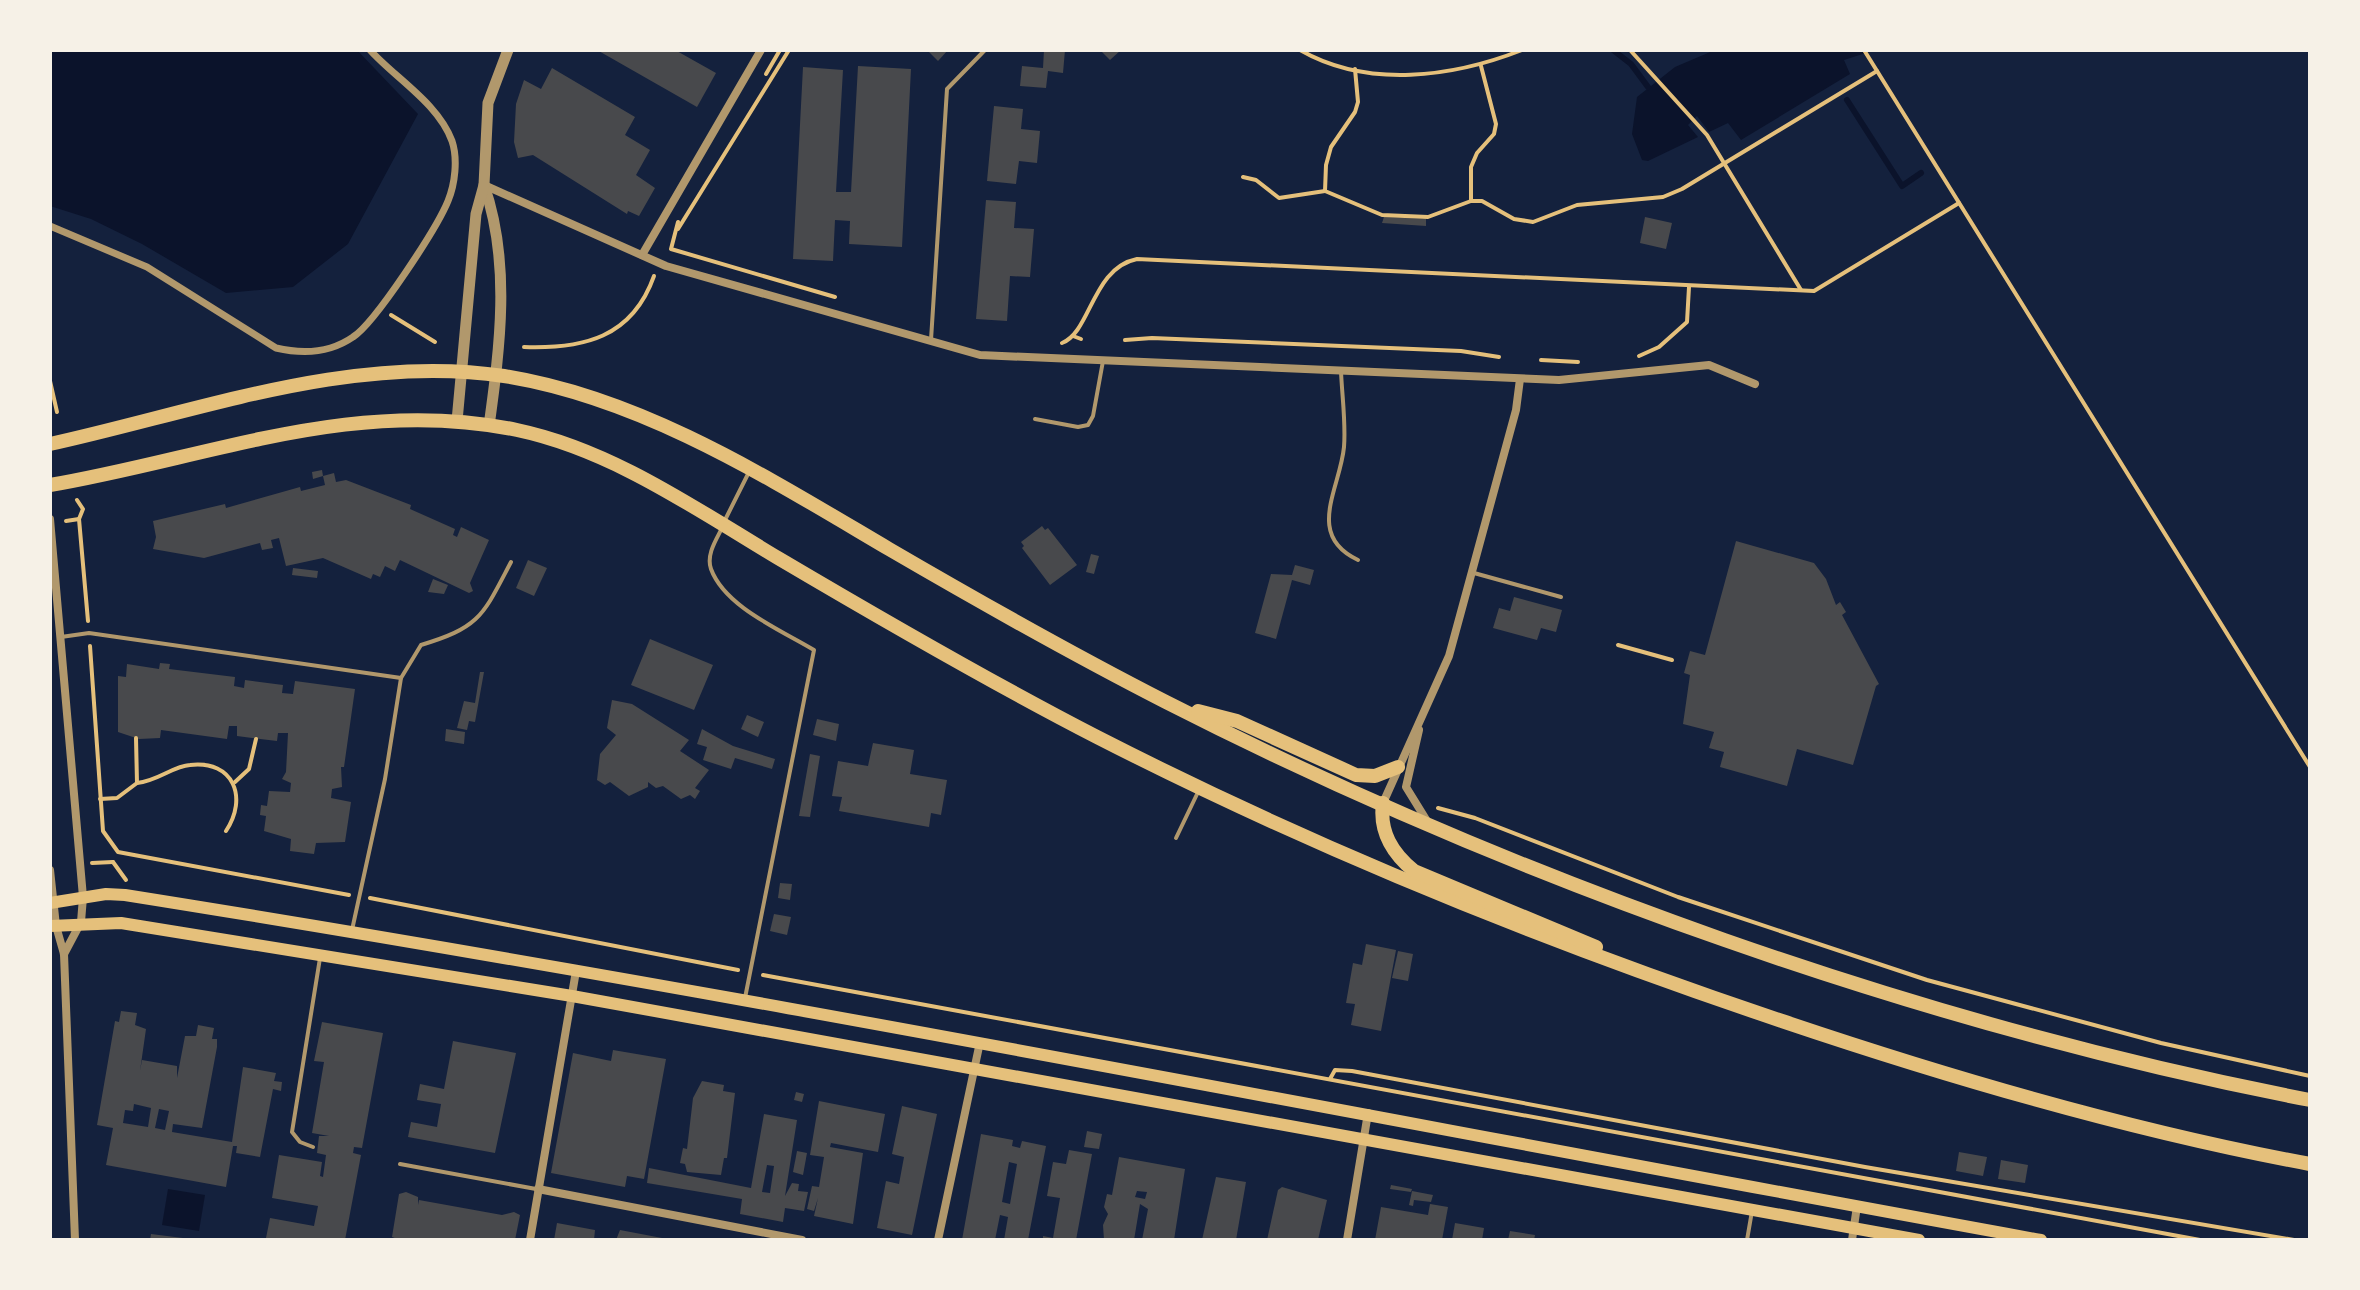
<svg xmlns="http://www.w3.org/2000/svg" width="2360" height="1290" viewBox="0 0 2360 1290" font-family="'Asap Condensed',sans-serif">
  <rect width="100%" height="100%" fill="#14213d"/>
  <g fill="#0b132b">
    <path d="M50,50H357L418,114L348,244L293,287L226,293L142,244L91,219L50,206Z"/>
    <path d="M1875,50L1844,60L1850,74L1741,140L1728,123L1709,132L1697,116L1688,125L1698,137L1648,161L1642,160L1632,134L1637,97L1675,67L1715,50Z"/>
    <path d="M168,1189L205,1195L199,1231L162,1225Z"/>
  </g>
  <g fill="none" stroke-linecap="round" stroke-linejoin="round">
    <g stroke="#0b132b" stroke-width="6">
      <path d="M1613,50L1631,64L1648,87"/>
      <path d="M1847,100L1902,186L1921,173"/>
    </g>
  </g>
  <g fill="#48494c" fill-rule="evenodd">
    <path d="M597,50H675L716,73L697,107Z"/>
    <path d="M927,50H948L938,61Z"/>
    <path d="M1044,50H1065L1063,73L1048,71L1046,88L1020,86L1022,66L1043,68Z"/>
    <path d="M1100,50H1121L1110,60Z"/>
    <path d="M858,66L911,69L902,247L849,244L850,221L835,220L833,261L793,259L803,67L843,70L836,192H851Z"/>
    <path d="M552,68L635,117L625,135L650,150L636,175L655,188L639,216L628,211L627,214L533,155L518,158L514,142L516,104L524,80L541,89Z"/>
    <path d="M994,106L1023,109L1021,129L1040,131L1037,163L1019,161L1016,184L987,181Z"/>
    <path d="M986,200L1016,202L1014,228L1034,229L1030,277L1010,276L1007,321L976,319Z"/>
    <path d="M1384,217L1426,219V226L1382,223Z"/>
    <path d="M1645,217L1672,223L1666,249L1640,243Z"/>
    <path d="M322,470L323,476L313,479L312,472Z"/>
    <path d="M334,473L336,482L346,480L411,505L410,509L455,529L453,535L457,537L461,527L489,540L470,583L473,591L469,593L400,560L395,571L385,566L380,577L373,574L371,579L323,558L286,566L279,538L271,540L273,548L262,550L260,543L204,558L153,549L156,537L153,521L225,504L226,508L300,487L301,491L325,485L323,476Z"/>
    <path d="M1042,526L1045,530L1048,528L1077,565L1050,585L1022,548L1024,546L1021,542Z"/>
    <path d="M1736,541L1814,563L1826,579L1836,605L1840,602L1846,612L1842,615L1879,684L1876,686L1853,765L1797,749L1787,786L1720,767L1724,752L1709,748L1714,732L1683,724L1690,675L1684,673L1690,651L1705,655Z"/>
    <path d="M1091,554L1099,556L1094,574L1086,572Z"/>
    <path d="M528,560L547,568L534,596L516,588Z"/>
    <path d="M1295,565L1314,570L1310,585L1292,580L1276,639L1255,633L1271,574L1292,575Z"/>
    <path d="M293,568L318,571L317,578L292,575Z"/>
    <path d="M433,579L448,585L444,594L428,592Z"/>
    <path d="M1514,597L1562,610L1556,632L1541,628L1537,640L1493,628L1499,608L1510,611Z"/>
    <path d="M650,639L713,665L694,710L631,685Z"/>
    <path d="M160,663L170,664L169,669L235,677L234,686L244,688L245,680L283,685L282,693L293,694L295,681L355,689L344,767H341L342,787L332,789L331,798L351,802L345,842L316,843L314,854L290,851L291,839L264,831L266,816L260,815L261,805L267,806L269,791L290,792L291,783L282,779L286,772L288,733H278L277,741L237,736V726H229L227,739L161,730L160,738L139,739L118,732V676L126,677L127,664L159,669Z"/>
    <path d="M480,672H484L475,722L469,721L467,730L457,728L464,701L475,703Z"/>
    <path d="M612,700L632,704L689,740L680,751L709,770L695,788L700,791L695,799L690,795L681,799L663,786L656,788L648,782V787L629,796L610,782L605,785L597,780L600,754L616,735L607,728Z"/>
    <path d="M747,715L764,722L758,737L741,729Z"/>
    <path d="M817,719L839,724L836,741L813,735Z"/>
    <path d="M446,729L465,732L464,744L445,741Z"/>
    <path d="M702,729L733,746L775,759L772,769L735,758L731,769L703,760L707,747L697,744Z"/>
    <path d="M873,743L914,750L910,774L947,780L941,815L931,813L929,827L839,811L842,797L832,796L838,761L868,766Z"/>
    <path d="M810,754L820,756L810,817L799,816Z"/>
    <path d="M780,883L792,884L790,900L778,898Z"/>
    <path d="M774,914L791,917L787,935L770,931Z"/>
    <path d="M1366,944L1396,950L1381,1031L1351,1025L1355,1004L1346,1003L1353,963L1362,965Z"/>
    <path d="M1398,951L1413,954L1408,981L1392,978Z"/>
    <path d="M121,1011L137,1013L135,1025L146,1029L140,1071L142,1060L177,1066V1078L185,1036H196L198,1025L214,1028L212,1039H217V1047L202,1128L173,1124L172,1132L232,1142L243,1067L276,1073L274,1081L282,1082L281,1091L273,1089L260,1157L236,1153L237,1146H233L226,1187L106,1165L113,1128L97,1125L115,1021L119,1022ZM134,1104L151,1108L148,1127L123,1123L125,1110L133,1111ZM159,1109L169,1111L165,1130L155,1128Z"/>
    <path d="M322,1022L383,1033L362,1148L354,1147L353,1153L361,1155L345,1240L266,1238L270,1218L314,1226L318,1206L272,1198L279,1155L322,1162L320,1176L323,1177L326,1155L317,1153L319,1136H329L312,1133L324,1062L314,1061Z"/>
    <path d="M453,1041L516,1053L495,1153L408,1137L411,1122L437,1127L441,1104L417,1100L420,1084L444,1089Z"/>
    <path d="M613,1050L666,1059L644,1179L627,1176L625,1187L551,1173L573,1053L611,1061Z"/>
    <path d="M702,1081L724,1085L723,1091L735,1093L727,1158H724L721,1175L687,1172L685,1164L680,1163L683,1148L687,1149L693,1098Z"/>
    <path d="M796,1092L804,1094L802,1102L794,1100Z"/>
    <path d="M819,1101L885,1114L878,1152L831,1143L830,1147L863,1153L853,1224L814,1216L818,1198L814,1211L807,1209L812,1186L819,1187L824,1157L810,1155Z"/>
    <path d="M902,1106L937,1114L912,1235L877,1228L886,1181L899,1184L904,1157L892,1154Z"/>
    <path d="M764,1114L797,1120L785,1196L792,1183L799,1184L798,1191L808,1192L804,1211L785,1208L783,1222L740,1214L742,1199L647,1183L649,1168L751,1188ZM767,1165L774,1166L770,1193L762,1192Z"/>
    <path d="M1087,1131L1102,1134L1099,1149L1084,1147Z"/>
    <path d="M981,1134L1013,1140L1012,1146L1020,1148L1022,1141L1046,1146L1028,1240H1004L1008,1217L1000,1215L995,1240H962ZM1009,1162L1017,1164L1010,1204L1002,1202Z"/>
    <path d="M1069,1150L1092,1154L1076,1240H1043V1236L1053,1238L1060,1198L1047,1196L1053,1162L1066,1164Z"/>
    <path d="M797,1151L807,1153L803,1175L793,1172Z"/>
    <path d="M1959,1152L1987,1157L1983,1176L1956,1171Z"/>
    <path d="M1119,1157L1185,1169L1174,1240H1142L1148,1209L1140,1204L1134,1240H1104L1103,1225L1108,1214L1104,1207L1107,1194L1112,1195ZM1137,1191L1147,1192L1145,1199L1135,1197Z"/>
    <path d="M2001,1160L2028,1165L2025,1183L1998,1179Z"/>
    <path d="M1216,1177L1246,1182L1236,1240H1202Z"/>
    <path d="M1391,1185L1412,1189L1411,1192L1390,1189Z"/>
    <path d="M1282,1187L1327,1200L1318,1240H1267L1278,1190Z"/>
    <path d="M1412,1191L1433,1195L1431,1202L1414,1200L1413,1206L1409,1205Z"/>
    <path d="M406,1192L418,1197V1205L419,1200L502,1215L514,1212L520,1215L515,1240H400L392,1237L399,1194Z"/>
    <path d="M1430,1204L1448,1207L1442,1240H1375L1381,1207L1428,1215Z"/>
    <path d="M557,1223L595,1230L594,1240H554Z"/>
    <path d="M1455,1223L1484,1228L1482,1240H1452Z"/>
    <path d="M620,1230L662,1238L661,1240H616Z"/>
    <path d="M1510,1231L1535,1235L1534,1240H1508Z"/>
    <path d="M151,1234L183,1238V1240H150Z"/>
  </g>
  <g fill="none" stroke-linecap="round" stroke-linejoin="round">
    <g stroke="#e5c07b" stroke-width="4">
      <path d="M1300,50C1368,89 1453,77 1522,50"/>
      <path d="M1630,50L1707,135L1801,290"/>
      <path d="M1864,50L2310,767"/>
      <path d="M1355,69L1358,102L1355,112L1331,147L1326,165L1325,191L1382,215L1428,217L1471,201H1482L1514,219L1533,222L1577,205L1663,197L1682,189L1877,71"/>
      <path d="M766,74L780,50"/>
      <path d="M1243,177L1256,180L1279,198L1325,191"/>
      <path d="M1471,201V167L1477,153L1494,134L1496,124L1481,66"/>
      <path d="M678,222L671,249L835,297"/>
      <path d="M678,229L789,50"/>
      <path d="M391,315L435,342"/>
      <path d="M1073,336L1081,339"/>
      <path d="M1125,340L1152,338L1461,351L1499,357"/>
      <path d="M1062,343C1091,332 1092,268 1137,259L1814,291L1959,203"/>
      <path d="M524,347C583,349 632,338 654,276"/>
      <path d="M1639,356L1659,347L1687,322L1689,287"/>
      <path d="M1541,360L1578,362"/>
      <path d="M50,381L57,412"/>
      <path d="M77,500L83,509L79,519L88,621"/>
      <path d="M66,521L79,519"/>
      <path d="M1618,645L1672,660"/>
      <path d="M90,646L103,831L118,852L349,895"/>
      <path d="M235,782L249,769L256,739"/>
      <path d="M137,783C158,781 173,766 190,765C234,760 248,798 226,831"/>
      <path d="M100,799L117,798L137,783L136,738"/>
      <path d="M1438,808L1475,818L1678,897L1927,980L2161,1043L2310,1076"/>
      <path d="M113,862L126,880"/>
      <path d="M92,863L113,862"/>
      <path d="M370,898L738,970"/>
      <path d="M763,975L2200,1240"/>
      <path d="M1330,1079L1335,1070L1352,1071L1865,1167L2294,1240"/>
    </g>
    <g stroke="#b1986c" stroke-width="4">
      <path d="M931,340L947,89L985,50"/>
      <path d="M1341,371C1342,396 1346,423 1344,447C1340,489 1305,535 1358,560"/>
      <path d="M1035,419L1078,427L1088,425L1093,416L1103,361"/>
      <path d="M725,520L750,470"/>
      <path d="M722,528C716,540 706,555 711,569C725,607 781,630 814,650L745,998"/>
      <path d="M1474,573L1561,597"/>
      <path d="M61,637L89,633L401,678"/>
      <path d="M1176,838L1199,790"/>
      <path d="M352,930L385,779L401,678L421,645C481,627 483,615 511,562"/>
      <path d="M313,1147L300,1142L292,1132L320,958"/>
      <path d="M400,1164L536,1189"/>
      <path d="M1747,1240L1752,1211"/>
    </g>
    <path stroke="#b1986c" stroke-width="7" d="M50,226L147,267L276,348C302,354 330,353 353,337C375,323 437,228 448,201C455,184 458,159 452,141C438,103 395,78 370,50"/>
    <g stroke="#b1986c" stroke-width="8">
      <path d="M484,185L666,266L980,355L1559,380L1709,365L1755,384"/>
      <path d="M642,255L761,50"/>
      <path d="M50,519L83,897L81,922L64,954"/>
      <path d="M1419,730L1406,787L1427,821"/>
      <path d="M1383,803L1449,656L1516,410L1520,379"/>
      <path d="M50,870L56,926L64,954L75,1240"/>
      <path d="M538,1189L802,1240"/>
      <path d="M530,1240L576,971"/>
      <path d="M938,1240L980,1042"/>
      <path d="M1347,1240L1368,1113"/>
      <path d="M1852,1240L1857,1206"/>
    </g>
    <g stroke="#b1986c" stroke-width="11">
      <path d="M484,185C511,263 500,346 489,426"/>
      <path d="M457,421L476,214L484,185L488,103L508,50"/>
    </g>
    <g stroke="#e5c07b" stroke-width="12">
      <path d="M50,903L106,894L125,895C766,997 1402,1124 2041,1240"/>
      <path d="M50,926L121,923L572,996L1919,1240"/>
    </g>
    <g stroke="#e5c07b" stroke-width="14">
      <path d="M50,444C196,412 352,353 504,376C643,398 770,479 889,549C980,602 1072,654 1166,702C1515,880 1925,1026 2310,1100"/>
      <path d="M50,485C208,458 354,396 517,430C612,450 696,509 778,558C883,620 988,681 1097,737C1318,850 1546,942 1782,1021C1954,1079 2131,1131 2310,1164"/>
      <path d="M1198,711L1237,721L1356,775L1375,776L1398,767"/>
      <path d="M1383,803C1379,832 1392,853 1414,871L1596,947"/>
    </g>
  </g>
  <rect width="2360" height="1290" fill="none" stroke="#f6f1e7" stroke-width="104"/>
</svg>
